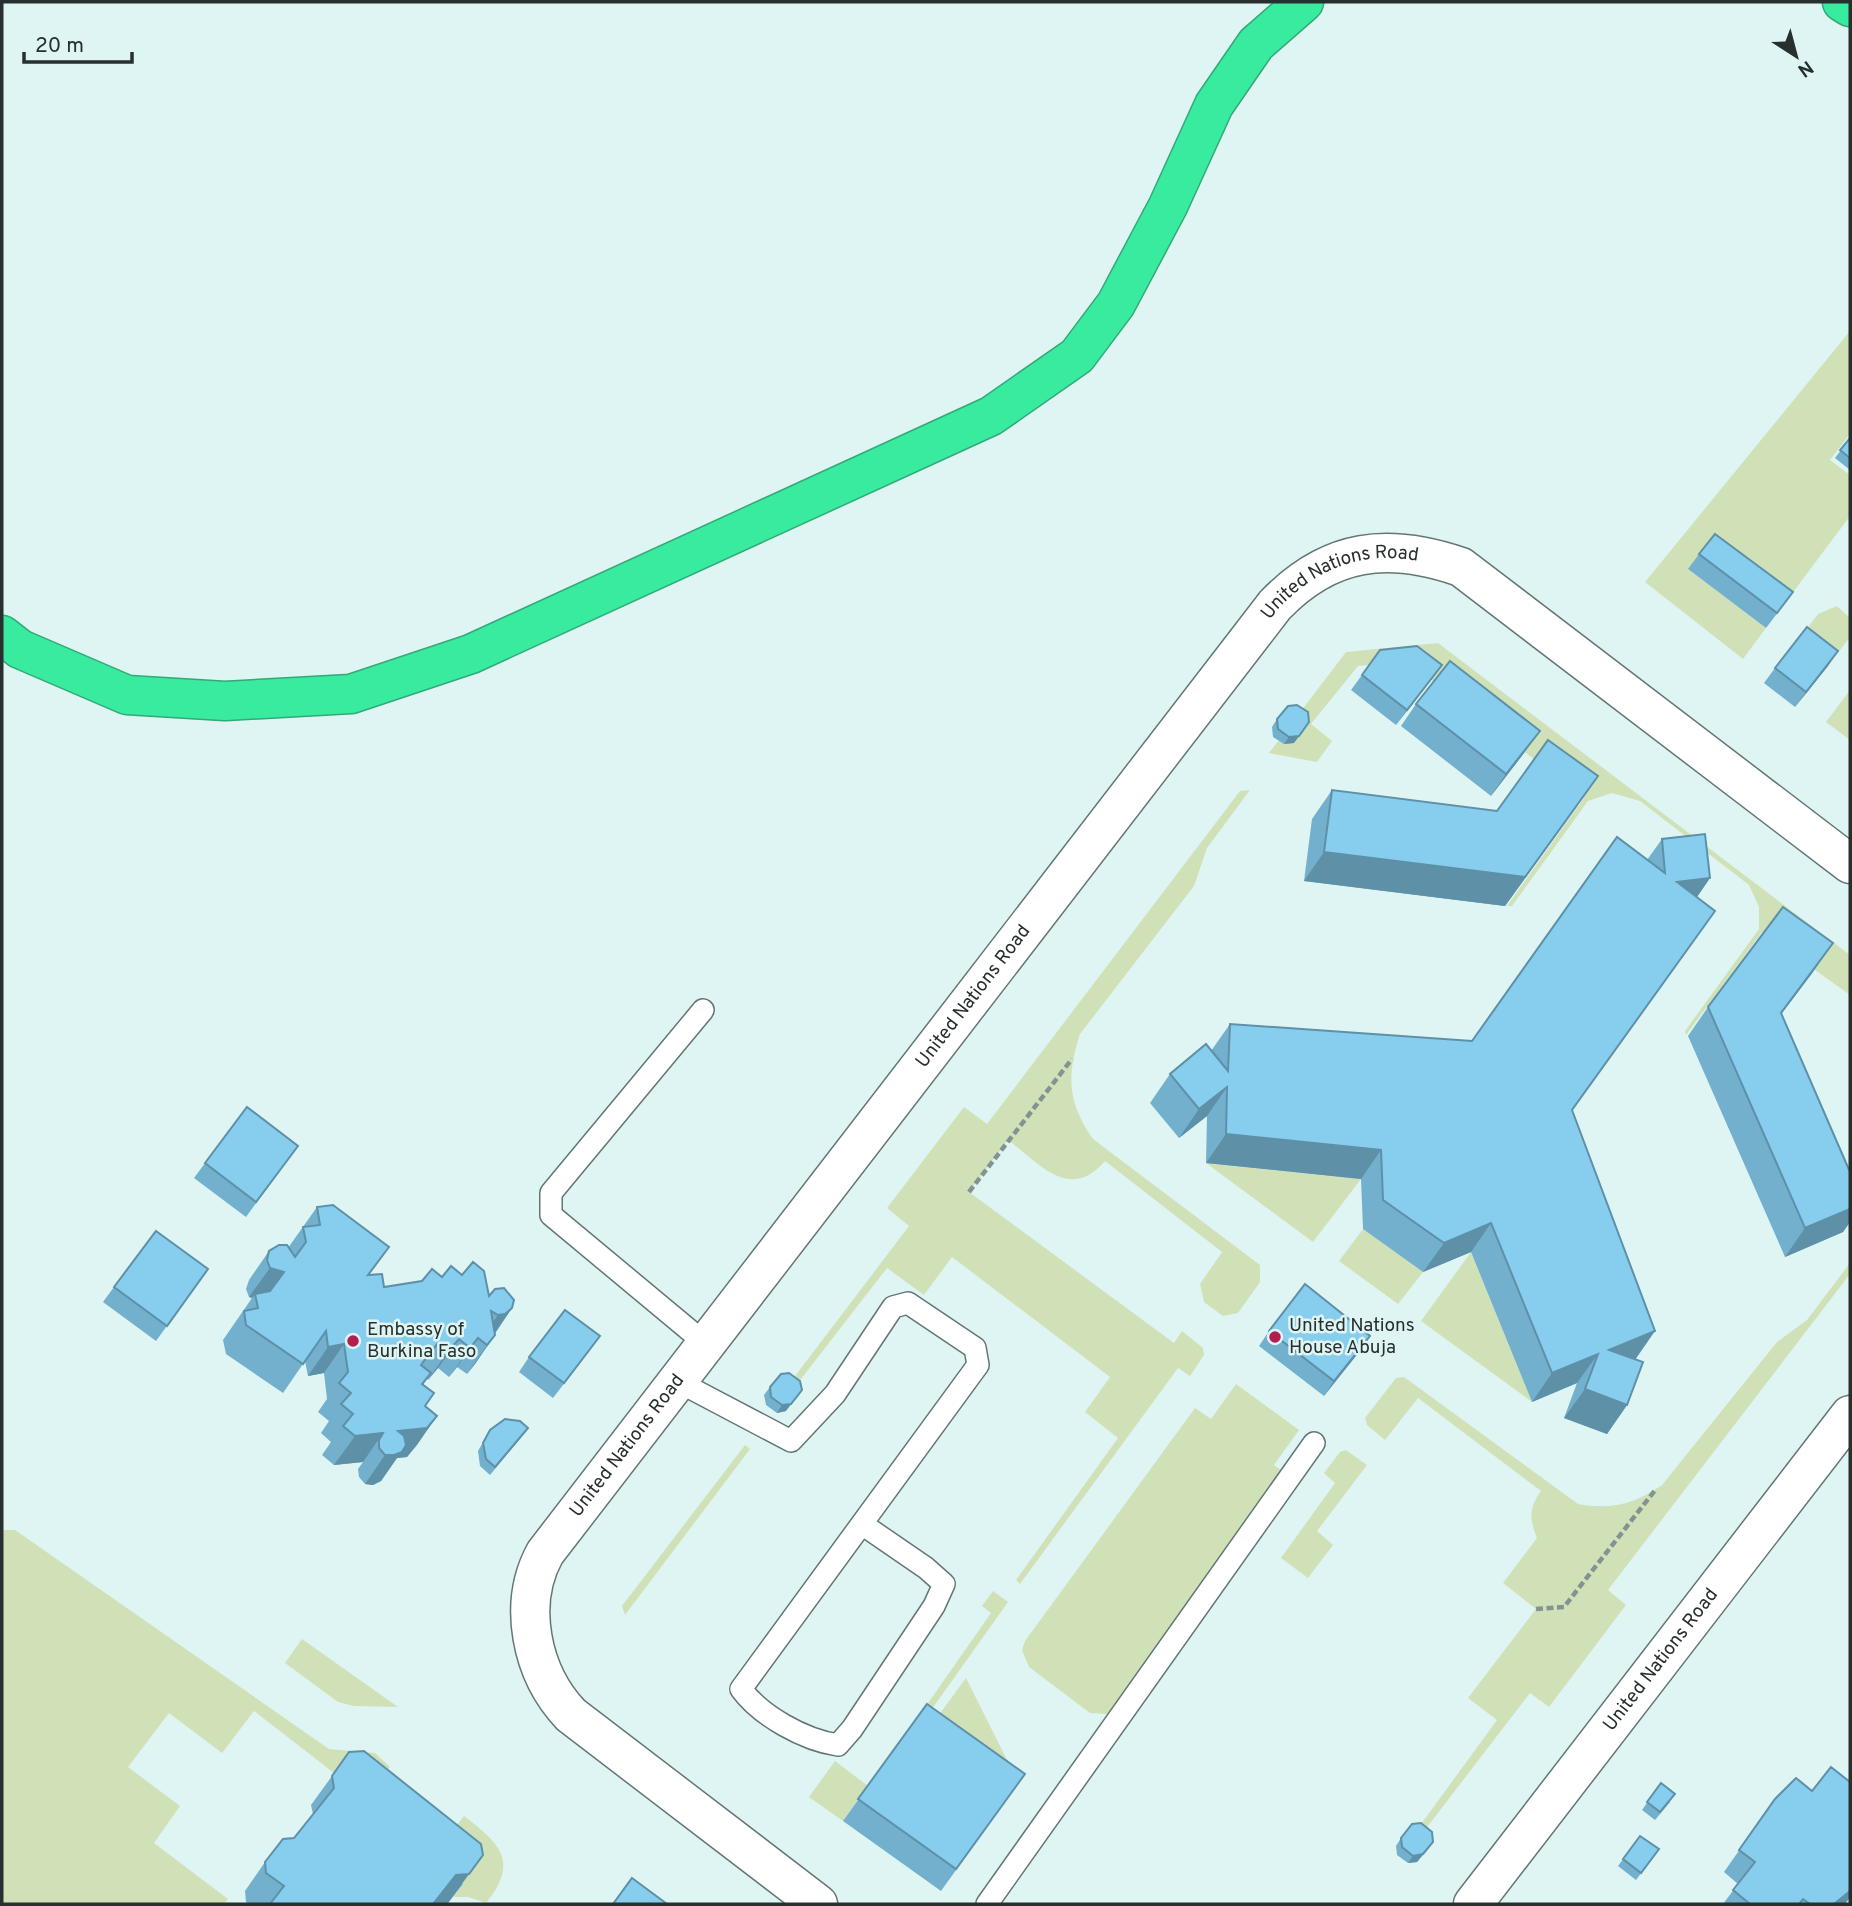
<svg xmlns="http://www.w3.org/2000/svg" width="1852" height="1906" viewBox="0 0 1852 1906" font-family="Overpass,sans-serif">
  <rect width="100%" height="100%" fill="#dff5f4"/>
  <g fill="#d1e1b7">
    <path d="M1850,331V434L1830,460L1850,475V516L1782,607L1688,569L1766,628L1743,659L1645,582Z"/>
    <path d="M1837,606L1850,618V637L1828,666L1797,642L1818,614Z"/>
    <path d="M1438,643L1850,955V995L1762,932L1686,1035L1685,1031L1759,929V907L1749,885L1640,801L1612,793L1588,801L1512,906H1507L1584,798L1407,661L1358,666L1311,724L1332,741L1317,762L1269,753L1346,652Z"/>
    <path d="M1850,690V740L1826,722Z"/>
    <path d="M1250,790L1207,848L1194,886L1080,1034C1066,1077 1068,1103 1093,1139L1260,1265V1282L1238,1313L1223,1316L1204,1302L1200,1284L1222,1252L1105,1161C1070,1202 1041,1165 1008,1140L969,1192L1174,1343L1182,1331L1203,1348L1204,1355L1190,1376L1178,1368L1020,1584L1016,1580L1118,1438L1085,1412L1110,1377L952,1257L924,1295L887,1268L794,1388L789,1384L909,1226L887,1208L964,1107L987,1124L1240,791Z"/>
    <path d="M1206,1163L1361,1179L1313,1242Z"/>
    <path d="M1363,1229L1423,1272L1398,1304L1339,1261Z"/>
    <path d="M1471,1252L1532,1402L1421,1321Z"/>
    <path d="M1850,1263V1274L1608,1590L1626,1605L1549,1707L1530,1693L1421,1835L1416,1831L1497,1720L1468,1698L1536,1609L1503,1583L1537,1538C1529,1519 1529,1507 1541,1491L1418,1398L1385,1440L1367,1425L1365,1418L1396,1378L1404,1377L1578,1504C1611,1510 1635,1504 1662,1485L1777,1342L1807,1320Z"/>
    <path d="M1236,1384L1299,1430L1274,1465L1288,1475L1117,1708L1108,1714L1090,1713L1029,1667L1022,1650L1025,1641L1195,1408L1211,1419Z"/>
    <path d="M745,1445L750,1449L625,1615L622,1606Z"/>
    <path d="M1346,1450L1367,1465L1317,1531L1333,1545L1308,1578L1281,1558L1335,1483L1324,1473L1340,1452Z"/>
    <path d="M2,1530H15L329,1749L375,1753L390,1767L365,1797L254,1711L222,1753L169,1713L128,1767L180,1806L154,1843L228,1899L224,1904H2Z"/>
    <path d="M993,1591L1008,1602L917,1730L912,1726L991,1613L982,1606Z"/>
    <path d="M302,1639L398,1707L354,1706L338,1702L285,1663Z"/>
    <path d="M966,1678L1009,1764L930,1727Z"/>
    <path d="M835,1761L868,1786L843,1821L809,1797Z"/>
    <path d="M464,1816C501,1844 519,1862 486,1903L468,1897H453L463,1884L435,1853Z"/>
  </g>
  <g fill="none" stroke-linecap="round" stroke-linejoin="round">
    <g stroke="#637676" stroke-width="24">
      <g id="lane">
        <path d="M703,1010L551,1193V1215L706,1344"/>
        <path d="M677,1381L791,1441L835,1394L893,1307L908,1303L975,1348L978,1365L741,1689C761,1716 804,1740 838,1745L852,1729L934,1606L944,1584L926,1568L862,1524"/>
        <path d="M987,1904L1314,1443"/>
      </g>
    </g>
    <g stroke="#637676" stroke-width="41">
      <g id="street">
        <path id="s1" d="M818,1904L571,1715C531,1673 517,1604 545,1553L1275,605C1330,548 1388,542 1461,567L1850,864"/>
        <path id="s2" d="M1473,1904L1850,1415"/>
      </g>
    </g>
    <g stroke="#32a977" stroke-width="41">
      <g id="highway">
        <path d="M1842,2L1850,7"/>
        <path d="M2,635L20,649L127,695L225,701L351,694L471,654L991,416L1077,356L1116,304L1168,206L1214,105L1256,44L1304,2"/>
      </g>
    </g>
    <g stroke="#849392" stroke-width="4.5" stroke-dasharray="7 3.5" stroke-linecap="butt">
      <path d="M969,1192L1072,1059"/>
      <path d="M1536,1609L1564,1607L1656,1489"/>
    </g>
    <use href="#lane" stroke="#fff" stroke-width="21"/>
    <use href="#street" stroke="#fff" stroke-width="38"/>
    <use href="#highway" stroke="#38eb9e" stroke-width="38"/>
  </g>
  <g fill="#73b0cd">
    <path d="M1850,438V470L1835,458Z"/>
    <path d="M1699,554L1782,607L1766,628L1688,569Z"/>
    <path d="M1828,666L1795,707L1764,683L1775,668Z"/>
    <path d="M1362,675L1431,680L1396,725L1351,690Z"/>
    <path d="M1416,704L1524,753L1491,796L1401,726Z"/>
    <path d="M1277,719L1294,743L1284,744L1273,737L1272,727Z"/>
    <path d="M1332,790L1497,811L1578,805L1505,906L1304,881L1312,819Z"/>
    <path d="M1662,839L1710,878L1697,897L1572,1110L1636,1360L1627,1405L1607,1434L1564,1418L1577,1383L1532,1402L1471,1252L1423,1272L1363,1229L1361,1179L1206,1163L1207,1116L1179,1138L1150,1103L1170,1074L1211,1051L1230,1024L1472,1041L1647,860Z"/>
    <path d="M1813,972L1781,1014L1850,1172V1222L1843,1232L1785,1257L1688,1036L1708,1007Z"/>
    <path d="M298,1146L246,1217L194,1178L205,1163Z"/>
    <path d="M317,1207L389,1247L369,1275L384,1287L442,1277L489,1296L512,1308L475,1364L467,1374L457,1367L449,1377L438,1368L428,1380L427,1379L423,1385L425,1406L437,1416L407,1457L397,1458L381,1481L373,1485L365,1484L359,1477L358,1469L363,1462L334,1465L322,1455L331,1442L321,1433L329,1421L318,1412L327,1399L324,1373L308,1376L305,1361L283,1393L226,1354L223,1340L252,1298L249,1297L246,1289L249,1280L269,1251L288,1248Z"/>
    <path d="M208,1269L156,1341L103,1302L114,1287Z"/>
    <path d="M1269,1331L1370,1336L1324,1396L1259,1346Z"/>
    <path d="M589,1351L553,1398L519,1372L529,1357Z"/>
    <path d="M770,1387L786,1411L777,1413L766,1405L764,1395Z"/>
    <path d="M490,1430L523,1435L490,1475L480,1466L478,1451Z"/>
    <path d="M927,1704L1025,1774L941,1891L843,1821Z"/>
    <path d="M332,1776L463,1884L448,1903L436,1904H249L246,1902L245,1891L265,1862L294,1838L313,1814L311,1805Z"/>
    <path d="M1850,1782V1897L1845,1904H1723L1738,1884L1724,1872L1775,1799Z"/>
    <path d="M1661,1783L1670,1802L1655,1820L1642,1810Z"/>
    <path d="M1640,1836L1659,1849L1636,1880L1618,1866Z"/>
    <path d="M1401,1838L1428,1849L1417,1862L1408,1863L1397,1855L1396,1846Z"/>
  </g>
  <g fill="#5e90a7">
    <path d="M1838,651L1828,666L1795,707L1806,692Z"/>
    <path d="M1442,665L1431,680L1396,725L1407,710Z"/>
    <path d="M1304,730L1294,743L1284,744L1289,737Z"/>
    <path d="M1540,731L1524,753L1491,796L1506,774Z"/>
    <path d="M1578,805L1505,906L1304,881L1324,852L1525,877Z"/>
    <path d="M1710,878L1690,907L1677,882Z"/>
    <path d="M1833,943L1813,972L1760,1042L1781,1013Z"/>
    <path d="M1227,1087L1207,1116L1179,1138L1199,1109Z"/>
    <path d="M1226,1134L1381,1150L1361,1179L1206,1163Z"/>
    <path d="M1850,1209V1222L1843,1232L1785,1257L1805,1228Z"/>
    <path d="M1491,1223L1471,1252L1423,1272L1444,1243Z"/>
    <path d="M270,1268L284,1272L264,1301L255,1294L252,1298L249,1297Z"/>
    <path d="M512,1308L492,1337L480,1340L498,1315Z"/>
    <path d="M1655,1331L1635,1360L1609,1350Z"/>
    <path d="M495,1335L475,1364L467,1374L487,1345Z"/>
    <path d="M1370,1336L1360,1351L1324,1396L1334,1381Z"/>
    <path d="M478,1338L457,1367L449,1377L470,1348Z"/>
    <path d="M459,1339L438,1368L428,1380L448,1351Z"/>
    <path d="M344,1344L324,1373L308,1376L328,1347Z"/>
    <path d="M1598,1354L1577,1383L1532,1402L1552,1373Z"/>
    <path d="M1585,1389L1627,1405L1607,1434L1564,1418Z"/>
    <path d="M802,1390L786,1411L777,1413L782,1405Z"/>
    <path d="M434,1393L414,1423L437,1416L417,1445L407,1457L397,1458L381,1481L373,1485L365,1484L385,1455L398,1431L425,1406Z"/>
    <path d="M383,1433L363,1462L334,1465L355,1436Z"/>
    <path d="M1433,1842L1417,1862L1408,1863L1413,1856Z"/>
    <path d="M483,1855L448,1903L433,1904L456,1875Z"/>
    <path d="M1850,1891V1897L1845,1904H1834Z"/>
  </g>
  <g fill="#86cdee" stroke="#5e90a7" stroke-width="2">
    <path d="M1850,438V458L1840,450Z"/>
    <path d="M1715,534L1793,592L1777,613L1699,554Z"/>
    <path d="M1807,627L1838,651L1806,692L1775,668Z"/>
    <path d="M1417,646L1442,665L1407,710L1362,675L1380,650Z"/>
    <path d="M1450,661L1540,731L1506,774L1416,704Z"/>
    <path d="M1297,705L1308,712L1309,722L1299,736L1289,737L1278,729L1277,719L1288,706Z"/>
    <path d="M1548,740L1598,776L1525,877L1324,852L1332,790L1497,811Z"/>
    <path d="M1705,834L1710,878L1677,882L1715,911L1572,1110L1655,1331L1609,1350L1643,1362L1627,1405L1585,1389L1598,1354L1552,1373L1491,1223L1444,1243L1383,1200L1381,1150L1226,1134L1227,1087L1199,1109L1170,1074L1206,1044L1228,1071L1230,1024L1472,1041L1617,837L1665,873L1662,839Z"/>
    <path d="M1783,907L1833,943L1781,1013L1850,1172V1209L1805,1228L1708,1007Z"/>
    <path d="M247,1107L298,1146L256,1202L205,1163Z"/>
    <path d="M333,1205L389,1247L368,1275L382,1274L384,1287L422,1281L432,1269L442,1277L451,1266L462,1275L473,1262L484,1271L489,1296L495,1289L504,1288L514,1300L512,1308L505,1314L498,1315L491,1311L495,1335L487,1345L478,1338L470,1348L459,1339L448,1351L438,1343L421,1365L431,1373L422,1384L434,1393L425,1406L437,1416L427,1428L398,1431L404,1436L406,1445L402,1452L394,1455H385L379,1448V1440L383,1433L355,1436L343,1426L353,1414L341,1404L351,1393L339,1383L348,1372L344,1344L328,1347L326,1331L303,1364L246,1325L244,1311L258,1308L255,1294L270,1291L284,1272L270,1268L267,1260L269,1251L279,1245H287L295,1257L306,1242L303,1227L320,1225L317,1207Z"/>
    <path d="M156,1231L208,1269L167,1326L114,1287Z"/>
    <path d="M1305,1284L1370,1336L1334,1381L1269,1331Z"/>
    <path d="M565,1310L600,1336L564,1383L529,1357Z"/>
    <path d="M789,1373L800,1381L802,1390L791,1404L782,1405L771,1397L770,1387L781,1374Z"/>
    <path d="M505,1419L520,1421L528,1428L495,1467L486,1459L483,1443L490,1430Z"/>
    <path d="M927,1704L1025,1774L956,1869L858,1799Z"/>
    <path d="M364,1751L481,1844L483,1855L469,1874L456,1875L433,1904H270L284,1886L266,1873L265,1862L283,1839L294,1838L334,1788L332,1776L349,1752Z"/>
    <path d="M1831,1767L1850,1782V1891L1834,1904H1810L1803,1899L1799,1904H1750L1733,1890L1755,1862L1739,1850L1775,1799L1796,1778L1812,1791Z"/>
    <path d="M1661,1783L1675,1794L1660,1812L1647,1802Z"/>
    <path d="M1421,1823L1432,1832L1433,1842L1423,1854L1413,1856L1402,1847L1401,1838L1412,1824Z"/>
    <path d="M1640,1836L1659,1849L1641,1873L1623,1859Z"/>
    <path d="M632,1878L667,1904H613Z"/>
  </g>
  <g fill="#b11f4e" stroke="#dff5f4" stroke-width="2.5">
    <circle cx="1275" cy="1337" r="7"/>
    <circle cx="353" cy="1341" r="7"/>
  </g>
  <g text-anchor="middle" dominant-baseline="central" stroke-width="5" stroke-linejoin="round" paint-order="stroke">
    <g font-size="19" fill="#272f2f" stroke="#dff5f4">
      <text stroke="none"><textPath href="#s1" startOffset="1754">United Nations Road</textPath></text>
      <text stroke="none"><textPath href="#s1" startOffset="1188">United Nations Road</textPath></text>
      <text stroke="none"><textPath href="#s1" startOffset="621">United Nations Road</textPath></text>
      <text stroke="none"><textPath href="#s2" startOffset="308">United Nations Road</textPath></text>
    </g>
    <g font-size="19" fill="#272f2f" stroke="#dff5f4" text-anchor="start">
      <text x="1289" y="1326">United Nations<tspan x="1289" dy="22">House Abuja</tspan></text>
      <text x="367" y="1330">Embassy of<tspan x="367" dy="22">Burkina Faso</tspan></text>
    </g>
  </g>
  <rect width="1852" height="1906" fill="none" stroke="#272f2f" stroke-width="7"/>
  <g transform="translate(1796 56) rotate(144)" stroke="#dff5f4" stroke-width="5" paint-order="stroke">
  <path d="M0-5L12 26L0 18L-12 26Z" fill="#272f2f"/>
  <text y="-10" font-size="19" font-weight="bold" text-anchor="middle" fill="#272f2f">N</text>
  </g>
  <path d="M24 52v10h108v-10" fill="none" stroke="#272f2f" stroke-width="3.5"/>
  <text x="35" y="52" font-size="21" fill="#272f2f" stroke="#dff5f4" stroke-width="5" paint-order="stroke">20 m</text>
</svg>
